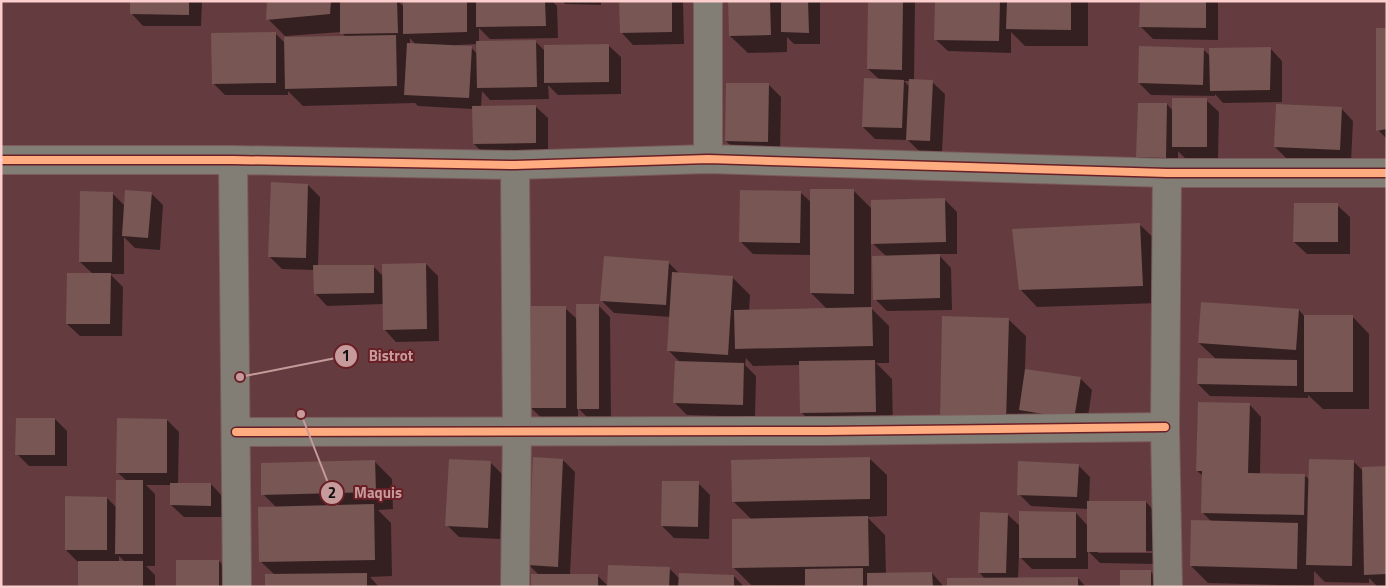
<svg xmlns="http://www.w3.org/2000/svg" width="1388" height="588" viewBox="0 0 1388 588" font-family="'Titillium Web',sans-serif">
  <rect width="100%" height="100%" fill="#643c3f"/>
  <g fill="#0007" fill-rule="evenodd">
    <path d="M131,1H202L201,26H143L131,13Z"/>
    <path d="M268,1H398L404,7V1H475L477,3V1H552L557,6L558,38L490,39L479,28V42L535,41L545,51L608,45L621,57V94L558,95L548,85L549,99L490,100L482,91L481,107L535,106L548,118V155L486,156L474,144L473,109L418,106L415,103L303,106L288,91V95H225L213,83L275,33L285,43L346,37L341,32L285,36L268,19ZM410,38L415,44H410ZM477,44V54L471,47H457V45Z"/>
    <path d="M563,1H601V5L565,4Z"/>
    <path d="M620,1H683L684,44L633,45L621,32Z"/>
    <path d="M729,1H820V44H794L787,37V52L748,53L730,36Z"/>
    <path d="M869,1H915L914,81L932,82L945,94L942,152L919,151L908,140L875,139L863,127L880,80L868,69ZM904,81H910V87Z"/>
    <path d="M936,1H1088V46H1025L1011,32V53L948,51L935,39Z"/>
    <path d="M1141,1H1218V40L1153,39L1141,27Z"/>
    <path d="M1387,29V139L1378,130Z"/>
    <path d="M1270,48L1282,61V102L1223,103L1215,94V96L1151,95L1139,83L1203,49L1211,57Z"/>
    <path d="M768,84L781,97L780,154L738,153L726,141Z"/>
    <path d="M1206,100L1219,112L1218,158H1185L1178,151V170L1150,169L1137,157L1167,104L1173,111Z"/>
    <path d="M1341,108L1353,121L1351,162L1287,159L1275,147Z"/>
    <path d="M308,185L320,197L318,266H373L383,276L426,264L438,276L439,341L396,342L384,329V304L327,306L315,293L314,270L282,269L270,257Z"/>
    <path d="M854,191L872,209L945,200L957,212V254H938L951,268L952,310L887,311L875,299L886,256L871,242V308L889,326V363H876L892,379L893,429L819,430L801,412L800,365L753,366L746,358L745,365L756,376L755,417L687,415L675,403L680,362L669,351L671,317L614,313L601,300L668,262L680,274L732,277L750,295L749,311L827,309L811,293V255L753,254L741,242L800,192L812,203Z"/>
    <path d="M112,193L125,206L151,193L163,205L160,250L135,248L124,237V274H110L123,287L122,336H80L67,324L93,274L80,262Z"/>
    <path d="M1337,205L1350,217V254H1307L1294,242Z"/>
    <path d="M1139,224L1157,241L1160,303L1037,307L1020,289Z"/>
    <path d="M1202,303L1299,310L1305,317L1352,316L1369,334V409H1323L1308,395V398L1210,396L1198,384L1216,359L1199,343Z"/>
    <path d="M598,305L610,317L611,420L591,421L578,408V420H544L531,408L565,308L578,320Z"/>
    <path d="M1008,319L1026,336L1025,370L1080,378L1092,390L1086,430L1033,422L1024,413L1023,438L958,436Z"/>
    <path d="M1249,404L1261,417L1260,474L1304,475L1310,480L1354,462L1363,471L1387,467V587H1378L1369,578V583L1325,582L1314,571V586L1208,583L1191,566L1212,522L1202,512L1203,476L1197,471Z"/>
    <path d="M55,419L67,431V466H29L17,454Z"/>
    <path d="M167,420L179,432L178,484H211L223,497V517H184L171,505V485H146L155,494V566H146L155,575V587H79L78,562L66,550L107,498L117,508L127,481L117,472ZM119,556L125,562H119Z"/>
    <path d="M869,458L887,475V516L867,517L885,535L886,574L932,573L944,587L751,585L734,568L752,520L733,501Z"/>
    <path d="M563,460L575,472L570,575H597L608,586L669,568L680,579L734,576L744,587H532L539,575L529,565Z"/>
    <path d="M375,462L392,479L393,509L378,510L391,523L392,576L370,577L379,587H266L275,575L260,561L276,507L263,494Z"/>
    <path d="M491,463L503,475L500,539L459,537L447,525Z"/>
    <path d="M1078,465L1090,477L1089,502H1146L1158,515L1157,564L1100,563L1088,551V569H1032L1019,556L1018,579L1078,578L1086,587H948L985,579L979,572L1007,514L1020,526L1076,513L1088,526V509L1031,506L1019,494ZM1098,550L1152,551V553H1098Z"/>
    <path d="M698,483L710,495L709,539L674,538L662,526Z"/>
    <path d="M219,561L236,578V587H177Z"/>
    <path d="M1151,572L1163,584V587H1121Z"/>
  </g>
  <g fill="#775654">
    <path d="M130,1H189V15L130,14Z"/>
    <path d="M267,1H331L330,14L266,20Z"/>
    <path d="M340,1H397L398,33L340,34Z"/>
    <path d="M403,1H467V32L403,34Z"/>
    <path d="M476,1H545L546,26L476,27Z"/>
    <path d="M619,1H672V32L620,33Z"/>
    <path d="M728,1H770L771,35L729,36Z"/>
    <path d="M781,1H808L809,33L781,32Z"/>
    <path d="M868,1H903L902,70L867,69Z"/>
    <path d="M935,1H1000L999,41L934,40Z"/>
    <path d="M1007,1H1071V30L1006,29Z"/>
    <path d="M1140,1H1206V28L1139,27Z"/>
    <path d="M1376,28H1387V129L1376,131Z"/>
    <path d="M276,32V83L212,84L211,33Z"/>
    <path d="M396,35L397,86L285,89L284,37Z"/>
    <path d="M536,40L537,87L477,88L476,41Z"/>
    <path d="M407,43L472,46L469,98L404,95Z"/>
    <path d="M609,44V82L544,83V45Z"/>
    <path d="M1139,46L1204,48L1203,85L1138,83Z"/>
    <path d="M1271,47L1270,90L1210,91L1209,48Z"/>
    <path d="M864,78L904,80L902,128L862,127Z"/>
    <path d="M909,79L933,80L930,141L906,140Z"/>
    <path d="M726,83H769L768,142L725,141Z"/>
    <rect x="1172" y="98" width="35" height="49"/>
    <path d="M1138,103H1167L1166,158L1136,157Z"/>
    <path d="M1276,104L1342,107L1340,150L1274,147Z"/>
    <path d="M536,105V143L473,144L472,106Z"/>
    <path d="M271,182L308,184L306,258L268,257Z"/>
    <path d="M810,189H854V294L810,293Z"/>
    <path d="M125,190L152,192L148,238L122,236Z"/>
    <path d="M740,190L801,191L800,243L739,242Z"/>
    <path d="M80,191L113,192L112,262H79Z"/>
    <path d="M945,198L946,242L871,244V200Z"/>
    <path d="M1294,203H1338V242H1293Z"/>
    <path d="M1140,223L1143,286L1019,290L1012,229Z"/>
    <path d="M940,254V298L873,300L872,256Z"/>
    <path d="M604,256L669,261L666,305L600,301Z"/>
    <path d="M426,263L427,329L383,330L382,264Z"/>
    <path d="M313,265H374V293L314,294Z"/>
    <path d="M672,272L733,276L728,355L667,351Z"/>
    <path d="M67,273H111L110,324H66Z"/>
    <path d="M1201,302L1299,309L1296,350L1198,343Z"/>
    <path d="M576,304H599V409H577Z"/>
    <rect x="530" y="306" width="36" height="102"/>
    <path d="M872,307L873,346L735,349L734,310Z"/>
    <rect x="1304" y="315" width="49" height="77"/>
    <path d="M942,316L1009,318L1006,421L940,419Z"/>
    <path d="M1198,358L1297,360V386L1197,384Z"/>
    <path d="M875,360L876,412L800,413L799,361Z"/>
    <path d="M675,361L744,363L743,405L673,403Z"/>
    <path d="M1025,369L1081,377L1074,419L1019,410Z"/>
    <path d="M1198,402L1250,403L1248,473L1305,474L1304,515L1201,513L1202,471H1196Z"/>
    <path d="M16,418H55V455H15Z"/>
    <path d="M117,418L167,419V473H116Z"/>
    <path d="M533,457L563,459L558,567L528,565Z"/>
    <path d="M870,457V499L732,502L731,460Z"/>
    <path d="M449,459L491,461L488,528L445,526Z"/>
    <path d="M1309,459L1354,460L1352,566L1306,565Z"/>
    <path d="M375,460L376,492L261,495V463Z"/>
    <path d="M1018,461L1079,464L1077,497L1017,495Z"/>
    <path d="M1387,466V574L1364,575L1362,467Z"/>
    <path d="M116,480H143V554H115Z"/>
    <path d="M662,481H699L698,527L661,526Z"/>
    <path d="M170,483H211V506L170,505Z"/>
    <path d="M65,496L107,497V550H65Z"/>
    <rect x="1087" y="501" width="59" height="51"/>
    <path d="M374,504L375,560L259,562L258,507Z"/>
    <path d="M1019,511L1076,512V558H1019Z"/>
    <path d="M980,512L1008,513L1006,573H978Z"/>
    <path d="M868,516L869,566L732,568V519Z"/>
    <path d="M1191,520L1298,523L1297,569L1190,566Z"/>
    <rect x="176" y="560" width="43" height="27"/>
    <rect x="78" y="561" width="65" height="26"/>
    <path d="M608,565L670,567L669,587H607Z"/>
    <path d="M863,568V587H805V569Z"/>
    <rect x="1120" y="570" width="31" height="17"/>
    <path d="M932,572L933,587H867V573Z"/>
    <path d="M367,573V587H265V574Z"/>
    <path d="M679,573L734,575V587H678Z"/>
    <rect x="531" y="574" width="67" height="13"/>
    <path d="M1078,577V587H947V578Z"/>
  </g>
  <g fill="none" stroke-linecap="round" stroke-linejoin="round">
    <g stroke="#7c5a5b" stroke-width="30">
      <g id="street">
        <path d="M708,159V1"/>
        <path d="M1,160H233L515,165L708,159L1167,173H1387"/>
        <path d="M233,160L237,587"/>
        <path d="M1167,173L1165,427L1168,587"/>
        <path d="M236,432L825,431L1165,427"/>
        <path d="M515,587L517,433L515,165"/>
      </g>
    </g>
    <use href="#street" stroke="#827d75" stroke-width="28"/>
    <g stroke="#691f26" stroke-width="11">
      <g id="cycleway">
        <path d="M1,160H233L515,165L708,159L1167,173H1387"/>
        <path d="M236,432L825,431L1165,427"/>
      </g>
    </g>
    <use href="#cycleway" stroke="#ffac80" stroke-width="8"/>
  </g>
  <path fill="none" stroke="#c79b9b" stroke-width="2" d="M240 377L346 356M301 414L332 493"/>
  <g fill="#c79b9b" stroke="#691f26" stroke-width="2">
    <circle cx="240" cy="377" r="5"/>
    <circle cx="301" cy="414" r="5"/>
    <circle cx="346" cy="356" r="12"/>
    <circle cx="332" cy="493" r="12"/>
  </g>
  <g font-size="15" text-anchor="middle" font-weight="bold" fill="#111">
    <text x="346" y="361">1</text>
    <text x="332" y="498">2</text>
  </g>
  <g font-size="15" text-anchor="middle" font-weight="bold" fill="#c79b9b" stroke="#691f26" stroke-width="4" stroke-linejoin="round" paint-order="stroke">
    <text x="391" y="361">Bistrot</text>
    <text x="378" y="498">Maquis</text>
  </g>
  <rect width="1388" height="588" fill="none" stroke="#fccecd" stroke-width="5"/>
</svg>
